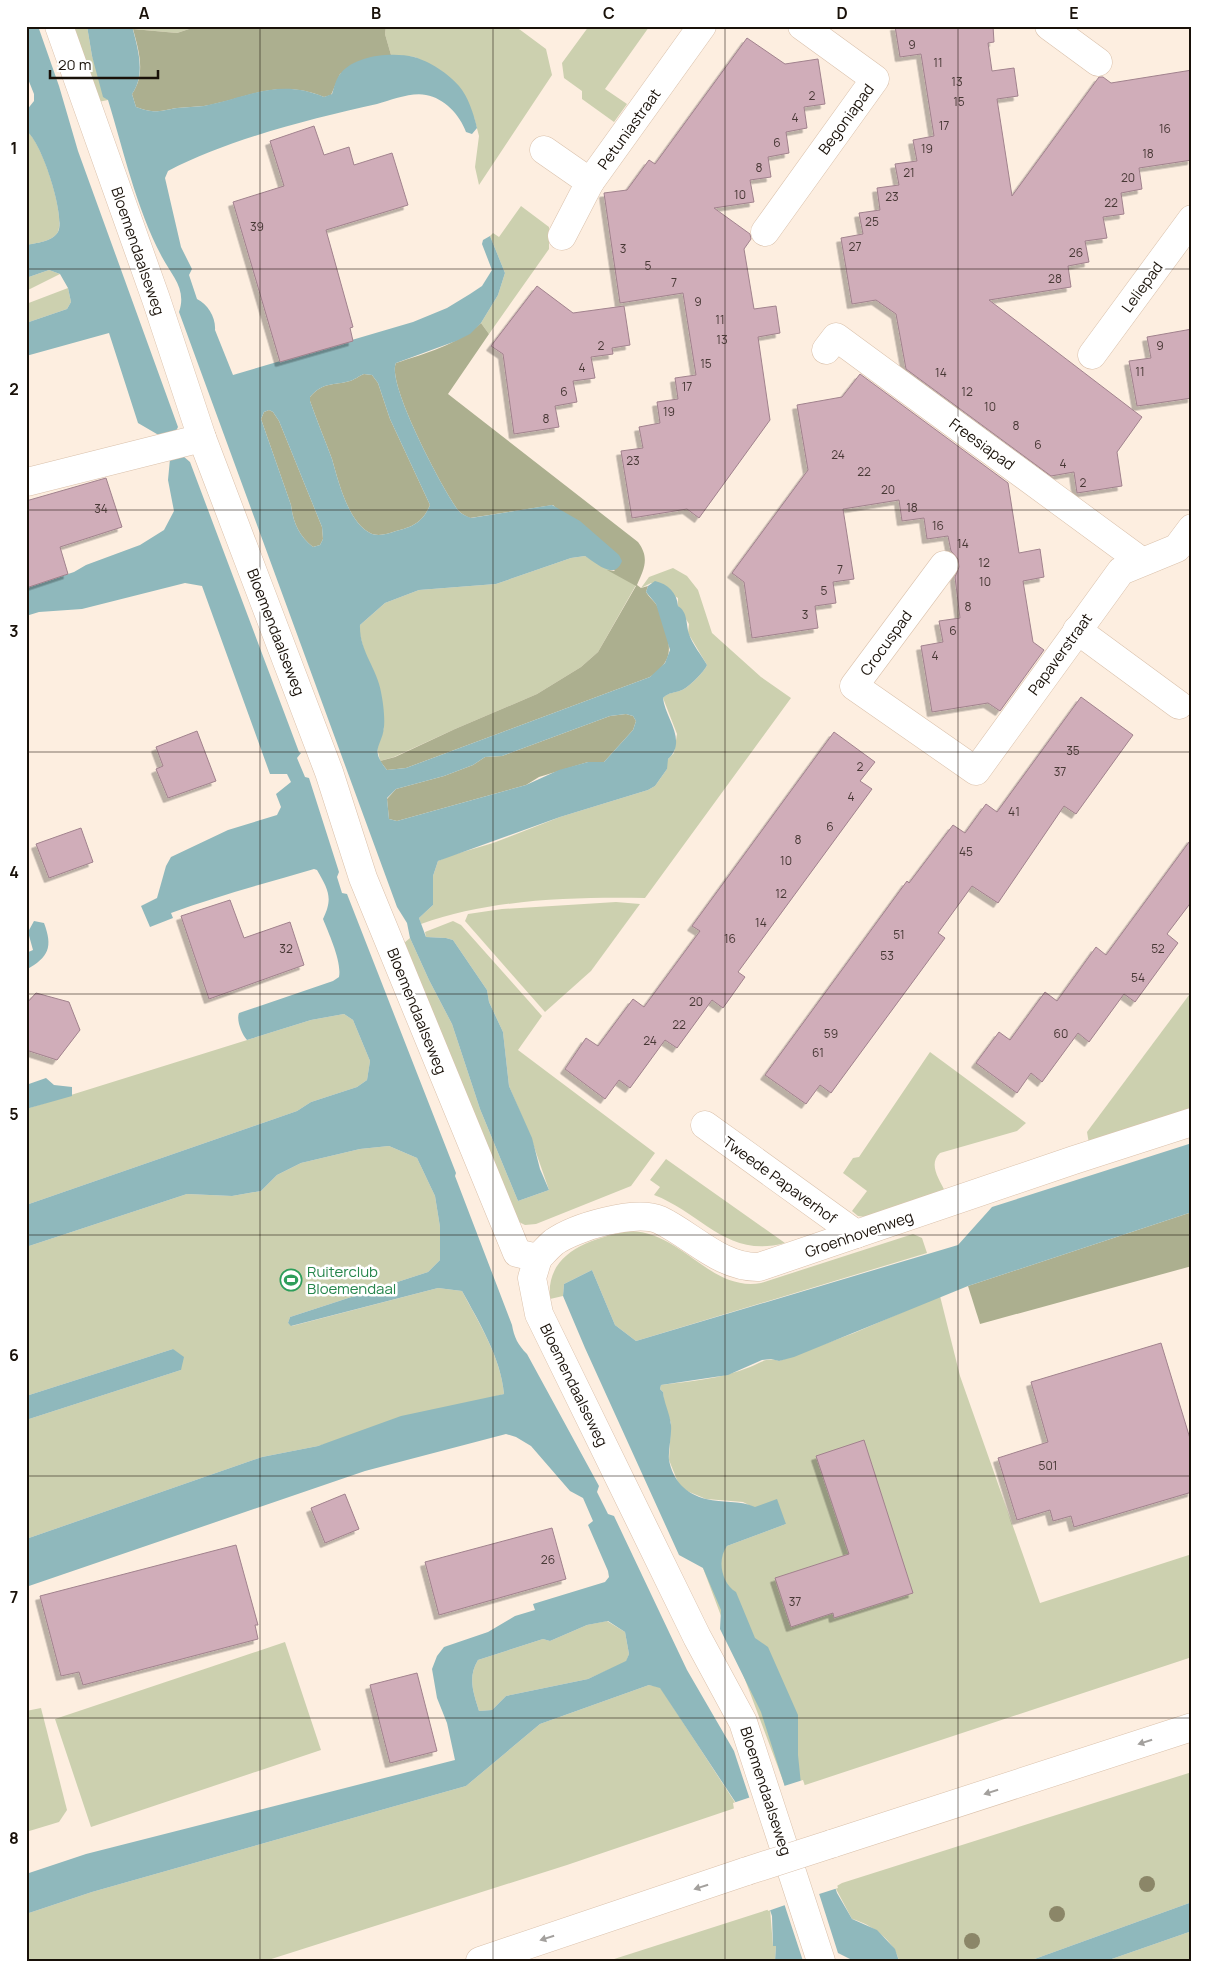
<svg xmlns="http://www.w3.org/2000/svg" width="1218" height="1987" viewBox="0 0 1218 1987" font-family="Manrope,sans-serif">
  <defs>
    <filter id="shadow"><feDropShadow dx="-4.5" dy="4.5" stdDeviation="0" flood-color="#0004"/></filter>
  </defs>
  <rect width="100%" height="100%" fill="#fdeee0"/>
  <g fill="#ccd0af">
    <path d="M69,26H87L92,56L108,100L98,102Z"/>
    <path d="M132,26H198L177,33L133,29Z"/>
    <path d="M386,26H515L546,49L552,75L479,185L475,167L479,136L474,117L441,71L415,57L391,55L385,34Z"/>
    <path d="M589,26L649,27L605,89L627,104L614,122L582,99V91L564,78L562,63Z"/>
    <path d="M26,131C41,138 66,217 58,232C52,242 36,243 26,245Z"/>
    <path d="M521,206L549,227V249L489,334L481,323L498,295L505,273L490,236L493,233L499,237Z"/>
    <path d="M49,270L60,274L26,291V278Z"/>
    <path d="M68,288L71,302L67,309L26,323V304Z"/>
    <path d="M585,556L636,585L598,652L581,667L537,694L455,729L394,757L380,761L377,747L384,728L360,635V625L385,603L419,590L496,584L571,558Z"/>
    <path d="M673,568L687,576L698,590L712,633L761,677L791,698L645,898C570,897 492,899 421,924L419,918L433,905V876L438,861L449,856L493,843L560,817L648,790L655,786L667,769L666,761L674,753L677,734L663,698C669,692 674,693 682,690C688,688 705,671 707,665L688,633L689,624L678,606V598L651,583L641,588L649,577Z"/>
    <path d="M616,902L640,904L591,971L545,1012L465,921L468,914L502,909Z"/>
    <path d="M453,921L461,925L542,1016L518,1050L655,1153L631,1186L536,1224L525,1225L515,1220L404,943L410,938L429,980L452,1024L480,1109L518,1201L549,1190L531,1138L509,1086L503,1032L489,1002L487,990L453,940L446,938L426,937L425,932Z"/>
    <path d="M1192,991V1111L1089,1144L1087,1132Z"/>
    <path d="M344,1014L353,1020L370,1061L367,1080L357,1087L311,1102L297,1111L26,1205V1109L311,1020Z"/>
    <path d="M930,1052L1026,1123L1017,1131L940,1153C928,1164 939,1179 945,1191L865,1217L858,1216L852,1211L867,1191L843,1173L853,1158L859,1157Z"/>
    <path d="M389,1146L417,1158L435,1196L440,1227V1260L428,1272L290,1317L288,1323L292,1326L438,1288L462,1291C479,1323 501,1358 504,1394L318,1446L262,1457L26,1539V1420L181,1370L173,1349L26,1396V1247L187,1194L232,1196L261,1191L277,1175L301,1163L360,1149Z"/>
    <path d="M666,1159L785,1243C727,1259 702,1213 654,1195L660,1187L650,1180Z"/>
    <path d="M630,1231C683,1232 710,1292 761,1283L913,1234L922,1238L927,1253L636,1341L615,1325L592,1270L564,1284L563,1296L550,1299C545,1252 592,1238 630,1231Z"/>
    <path d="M940,1296L960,1376L1040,1603L1192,1554V1657L787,1791L703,1568L727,1546L786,1524L743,1502L706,1499L687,1491L679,1485L669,1460L671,1423L664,1404L663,1392L660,1389L661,1385C691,1381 721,1379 750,1367C762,1362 766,1357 779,1361L854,1333Z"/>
    <path d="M607,1621L625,1632L629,1654L626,1662L588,1679L506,1696L492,1710L479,1711C474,1694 467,1678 478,1660L543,1639L550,1641L587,1625Z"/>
    <path d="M285,1642L321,1750L91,1827L55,1719Z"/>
    <path d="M649,1685L660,1687L738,1807L567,1865L265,1961H26V1914L92,1892L466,1786L540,1724Z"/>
    <path d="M41,1708L67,1810L59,1822L26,1832V1711Z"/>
    <path d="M1192,1772V1902L1029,1961H899C895,1941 871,1924 852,1919L835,1887L842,1883Z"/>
    <path d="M770,1909L773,1946H776L775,1961H608Z"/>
    <path d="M1192,1931V1961H1106Z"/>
  </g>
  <g fill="#acaf8f">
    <path d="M198,26H386L385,34L391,55L369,59L340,74L331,95L324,97C278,78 248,98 204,106C195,107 186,107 177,108C159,111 155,114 136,107L132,94C146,74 139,51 133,29L177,33Z"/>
    <path d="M481,323L489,334L448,394L638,542C650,558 644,569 637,585L641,588L648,586L646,592C649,597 653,600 656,604C659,609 661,617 663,623C672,648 673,661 650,677L406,768L387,770L380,761L395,757L455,729L537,694L581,667L598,652L636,586L607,570L615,571L553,505L470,518C466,516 461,514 458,510C443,490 386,383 396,363C426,353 457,345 481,323Z"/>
    <path d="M364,374L372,375L378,383L390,419L430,505C423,522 413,527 396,531C387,534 378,537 370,533C348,522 338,480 332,459C325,440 317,421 310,401V397C324,381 333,386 350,381C354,380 359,376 364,374Z"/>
    <path d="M269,410L273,412L279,421L322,527L323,539L320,545L313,547C299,536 293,522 291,505L261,419L264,412Z"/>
    <path d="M626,714L633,716L636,721L633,730L604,762H588L539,777L526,785L397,821L389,819L387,799L396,789L444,776L473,765L485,757L502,756L610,716Z"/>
    <path d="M1192,1212V1266L980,1324L968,1286Z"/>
  </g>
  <g fill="#8fb8bc" fill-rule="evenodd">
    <path d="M26,26H38L59,86L78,151L178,427L175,433L183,456L190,462L299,752L301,753L297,758L305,777L309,778L339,872L337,877L342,893L347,894L456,1173L455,1176L512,1325C514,1337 518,1345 527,1354L599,1486L597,1492L608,1514L614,1516L687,1670L734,1751L803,1961H775L776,1946H773L772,1916L736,1808L738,1806L660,1688L649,1685L540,1724L466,1786L92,1892L26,1914V1874L86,1854L455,1760L447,1723L437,1698L432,1669L437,1656L444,1647L488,1632L515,1616L535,1610L533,1604L605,1582L609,1577L608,1571L588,1525L593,1521L583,1498L570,1491L531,1446L516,1437L506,1434L365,1471L26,1587V1539L262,1457L318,1446L401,1416L504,1394C501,1358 479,1322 462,1291L438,1288L291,1326L288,1323L290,1317L428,1272L440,1260V1227L435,1196L417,1158L389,1146L360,1149L301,1163L277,1175L261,1191L232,1196L187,1194L26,1247V1205L297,1111L311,1102L357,1087L367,1080L370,1061L353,1020L344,1014L311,1020L247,1040C242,1035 236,1020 239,1013L333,981L339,977C342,962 329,934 323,919C333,898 329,891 317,870L314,869C266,883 218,896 171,913L173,918L150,927L141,906L157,898L166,866L171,857L228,830L277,815L281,807L276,794L291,782L287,774H270L202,586L185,583L82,609L39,612L26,616V588L74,572L86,565L140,545L164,530L174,511L168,480L170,459L162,437L138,423L109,333L26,356V323L67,309L71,302L68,288L60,274L49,270L26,278V245C36,243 52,242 58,232C66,217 41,139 26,131V111L34,101V94L26,74ZM608,1621L625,1632L629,1654L626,1661L588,1679L506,1696L492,1710L479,1711C474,1694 467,1678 478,1660L543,1639L550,1641L587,1625Z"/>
    <path d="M87,26H132C138,49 146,74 132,94L136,107C155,114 159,111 177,108C186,107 195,107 204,106C249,97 278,78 324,97L332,94C334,88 336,78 341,73C356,55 392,52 414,57C429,61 449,74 459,86C468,96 474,115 477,128L472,134L466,132C460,115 444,98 426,95C411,92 392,100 377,104C310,119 229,139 168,171L165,178L181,247L192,269L189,275L197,299C208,304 216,318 215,330L233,375L413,322L447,308L470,294L482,286L492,270L482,244L483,240L490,236L505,273L498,295L481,323L470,334L456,341L396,363C386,383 443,490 458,510C461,514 466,516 471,518L552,505L580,521L619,555L622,561C615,581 596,563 585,556L571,558L496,584L419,590L385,603L360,625C359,651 377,668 381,692C383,702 385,716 384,727C382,747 369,748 387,770L406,768L650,677L665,663L670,650L656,604L646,592L648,586L655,581C668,584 677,593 678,606C688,612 686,625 689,634C692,644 702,656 707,665C705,671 688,688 682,690C675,693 669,692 663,698C665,718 688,741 668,759L667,769L655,786L648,790L560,817L438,861L433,876V905L419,918L426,937L446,938L453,940L487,990L489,1002L503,1032L509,1086L532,1138L540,1169L549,1190L518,1201L480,1109L452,1024L429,980L410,938L407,923L397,907L179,312C187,289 172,276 162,257C136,208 124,152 108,100L103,97L92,56ZM364,374L372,375L378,383L390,419L430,505C423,522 413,527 396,531C387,534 378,537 370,533C348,522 338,480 332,459C325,440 317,421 310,401V397C324,381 333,386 350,381C354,380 359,376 364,374ZM269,410L273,412L279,421L322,527L323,539L320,545L313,547C299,536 293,522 291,505L261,419L264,412ZM626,714L633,716L636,721L633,730L604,762H588L559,770L526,785L397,821L389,819L387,798L396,789L444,776L473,765L485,757L502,756L610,716Z"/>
    <path d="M34,921L44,923C53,947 49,957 26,970V953L33,950L28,932Z"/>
    <path d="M46,1078L54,1085L72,1087V1096L26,1109V1085Z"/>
    <path d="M1192,1143V1212L968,1286L794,1357L779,1361L771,1359L762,1360L728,1375L661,1385L660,1389L663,1392C664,1403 670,1414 671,1425C672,1436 668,1449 669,1460C673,1481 686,1494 706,1499C723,1503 739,1500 755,1507L777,1499L786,1524L727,1546C717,1559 721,1583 736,1592L755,1638L768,1647L798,1715V1755L801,1784L837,1893L852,1919L877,1930L895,1949L899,1961H854L838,1953L761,1712L720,1629L721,1610L703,1568L679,1555L585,1348L563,1296L564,1284L592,1270L615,1325L636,1341L958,1245L992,1207Z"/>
    <path d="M173,1349L184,1357L181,1370L26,1420V1396Z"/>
    <path d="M1192,1902V1931L1106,1961H1029Z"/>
  </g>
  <g fill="#fdeee0">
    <path d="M803,1780L838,1888L816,1895L781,1787Z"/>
    <path d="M751,1797L788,1904L768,1911L734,1809L733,1803Z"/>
  </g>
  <g fill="#d0adb9" stroke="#a1828d" filter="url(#shadow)">
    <path d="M895,26H993L994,42L988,43L992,71L1014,68L1018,96L997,99L1012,196L1099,77H1103L1111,83L1192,70V160L1139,168L1142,189L1121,193L1124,214L1103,217L1107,238L1085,241L1089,262L1068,266L1071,287L989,300L1142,417L1117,452L1122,486L1077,493L1074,472L1051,476L906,369L896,314L876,300L852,304L841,238L863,234L859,213L880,210L877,188L899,185L895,164L917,161L913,140L934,136L921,54L900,57Z"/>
    <path d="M747,38L785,64L818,59L825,104L804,107L807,128L786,132L789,153L768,157L771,177L750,180L754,202L714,208L750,234L751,239L744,249L754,309L776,306L780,333L758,337L770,420L699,518L687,509L632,518L621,451L643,448L639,427L660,423L657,402L678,399L675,378L696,375L683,293L620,303L604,193L627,190L649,160L655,164Z"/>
    <path d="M314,126L324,155L349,147L354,165L392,153L408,205L326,230L353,327L350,328L353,341L280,362L233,202L284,186L270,141Z"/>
    <path d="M537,286L573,313L624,306L630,345L612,348L613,354L591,357L595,378L573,381L577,402L555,406L559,427L514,434L503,354L491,346Z"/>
    <path d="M1192,329V398L1137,406L1129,361L1151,358L1147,337Z"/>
    <path d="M860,374L1008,483L1019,553L1040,549L1044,577L1023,581L1033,642L1044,650L1000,711L988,703L932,712L921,646L943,642L939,621L960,618L955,577L959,567L958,559L951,551L948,536L927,539L924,518L902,521L899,500L843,509L854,579L833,582L836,603L815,606L818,628L752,638L744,582L732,573L808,470L797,405L842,397Z"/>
    <path d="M106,478L122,527L60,547L68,574L26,588V501Z"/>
    <path d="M1081,697L1133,735L1076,814L1064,806L998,903L972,886L938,933L945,938L831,1093L820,1085L806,1104L765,1075L907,881L909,883L953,825L965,833L986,804L997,812Z"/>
    <path d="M197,731L216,781L168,798L156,769L163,766L156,747Z"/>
    <path d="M834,732L875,762L860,781L872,789L738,972L745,977L723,1008L712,1000L677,1048L665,1040L630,1088L619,1080L605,1099L565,1069L586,1038L598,1046L633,999L644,1007L700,931L692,926Z"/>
    <path d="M81,828L93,862L49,878L36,844Z"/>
    <path d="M1192,838V901L1167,934L1178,943L1135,1002L1124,994L1089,1042L1078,1033L1042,1082L1031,1073L1017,1093L976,1063L999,1032L1010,1040L1045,992L1057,1001L1096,947L1106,955Z"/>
    <path d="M230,900L244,938L290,922L304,965L209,999L181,916Z"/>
    <path d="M36,993L69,1002L80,1030L57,1060L26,1050V1004Z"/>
    <path d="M1161,1343L1192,1445V1492L1074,1527L1071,1516L1053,1521L1050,1510L1017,1520L998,1458L1048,1442L1031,1382Z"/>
    <path d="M864,1440L913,1593L834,1618L833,1613L791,1627L775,1578L849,1554L816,1456Z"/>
    <path d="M345,1494L359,1529L325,1543L311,1508Z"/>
    <path d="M552,1528L566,1579L439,1615L425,1562Z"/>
    <path d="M236,1545L258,1625H255L258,1639L83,1685L79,1672L61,1676L40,1596Z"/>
    <path d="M417,1673L437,1751L390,1763L370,1685Z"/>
  </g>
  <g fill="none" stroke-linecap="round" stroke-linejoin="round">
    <g stroke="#dac1ab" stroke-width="29">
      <g id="minor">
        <path d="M59,26L156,299L202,438L329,772L363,878L517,1253L538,1258"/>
        <path d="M1049,26L1098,62"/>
        <path d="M544,150L590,182"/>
        <path d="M765,232L875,79L802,26"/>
        <path d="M562,236L590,182L702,26"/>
        <path d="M826,350L836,337L1141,561"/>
        <path d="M1092,355L1192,219"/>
        <path d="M27,482L202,438"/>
        <path d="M944,565L854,686L976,771L1121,571L1177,548L1192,528"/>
        <path d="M1077,630L1179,705"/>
        <path d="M705,1125L856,1234"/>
        <path d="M538,1258L532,1278L539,1314L697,1637L743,1722L821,1961"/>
        <path d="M538,1258C543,1253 548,1247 554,1242C575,1227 636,1209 660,1220C693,1236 721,1268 759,1267L1074,1160L1192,1122"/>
      </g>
    </g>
    <g stroke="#dac1ab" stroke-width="29">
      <g id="highway">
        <path d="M831,1844L1192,1727"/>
        <path d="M480,1961L747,1871"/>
      </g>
    </g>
    <use href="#minor" stroke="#fff" stroke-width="28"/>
    <use href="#highway" stroke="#fff" stroke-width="28"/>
    <g stroke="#dac1ab" stroke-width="29" stroke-linecap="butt">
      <path id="highway-bridge" d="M747,1871L831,1844"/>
    </g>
    <use href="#highway-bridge" stroke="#fff" stroke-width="28"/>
  </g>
  <g fill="#8b8668">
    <circle cx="1147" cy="1884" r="8"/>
    <circle cx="1057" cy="1914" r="8"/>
    <circle cx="972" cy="1941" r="8"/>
  </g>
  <defs><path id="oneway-solid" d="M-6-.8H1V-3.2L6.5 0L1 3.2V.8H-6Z" transform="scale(1.25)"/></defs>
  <g fill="#a3a09d">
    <use href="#oneway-solid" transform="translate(1145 1742) rotate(162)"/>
    <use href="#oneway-solid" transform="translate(991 1792) rotate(162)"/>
    <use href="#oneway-solid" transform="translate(701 1887) rotate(162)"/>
    <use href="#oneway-solid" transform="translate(547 1938) rotate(162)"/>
  </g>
  <path fill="none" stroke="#191109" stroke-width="1" stroke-opacity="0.55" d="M260,26V1961M493,26V1961M725,26V1961M958,26V1961M26,269H1192M26,510H1192M26,752H1192M26,994H1192M26,1235H1192M26,1476H1192M26,1718H1192"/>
  <defs>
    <g id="stadium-ring" transform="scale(1.125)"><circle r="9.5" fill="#fff" stroke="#2e9e5b" stroke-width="1.5"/><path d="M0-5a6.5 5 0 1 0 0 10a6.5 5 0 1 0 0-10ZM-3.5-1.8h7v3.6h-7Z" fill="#2e9e5b"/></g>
  </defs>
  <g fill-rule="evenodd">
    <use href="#stadium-ring" x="291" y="1280"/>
  </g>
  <g text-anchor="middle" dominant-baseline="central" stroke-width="5" stroke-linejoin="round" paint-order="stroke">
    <g font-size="12" fill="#473835">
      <text x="912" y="44">9</text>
      <text x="938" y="62">11</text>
      <text x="957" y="81">13</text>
      <text x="812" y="95">2</text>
      <text x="959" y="101">15</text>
      <text x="795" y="117">4</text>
      <text x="944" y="125">17</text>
      <text x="1165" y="128">16</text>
      <text x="777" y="142">6</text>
      <text x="927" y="148">19</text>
      <text x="1148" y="153">18</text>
      <text x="759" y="167">8</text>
      <text x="909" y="172">21</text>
      <text x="1128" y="177">20</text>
      <text x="740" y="194">10</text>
      <text x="892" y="196">23</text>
      <text x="1111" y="202">22</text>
      <text x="872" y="221">25</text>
      <text x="257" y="226">39</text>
      <text x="855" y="246">27</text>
      <text x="623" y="248">3</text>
      <text x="1076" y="252">26</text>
      <text x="648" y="265">5</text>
      <text x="1055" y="278">28</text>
      <text x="674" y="282">7</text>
      <text x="698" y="301">9</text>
      <text x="720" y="319">11</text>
      <text x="722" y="339">13</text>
      <text x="601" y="345">2</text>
      <text x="1160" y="345">9</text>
      <text x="706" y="363">15</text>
      <text x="582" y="367">4</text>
      <text x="1140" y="371">11</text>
      <text x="941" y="372">14</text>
      <text x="687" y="386">17</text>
      <text x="564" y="391">6</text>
      <text x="967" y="391">12</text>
      <text x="990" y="406">10</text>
      <text x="669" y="411">19</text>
      <text x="546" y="418">8</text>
      <text x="1016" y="425">8</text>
      <text x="1038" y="444">6</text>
      <text x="838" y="454">24</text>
      <text x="633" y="460">23</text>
      <text x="1063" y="463">4</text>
      <text x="864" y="471">22</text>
      <text x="1083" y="482">2</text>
      <text x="888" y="489">20</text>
      <text x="912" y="507">18</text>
      <text x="101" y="508">34</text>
      <text x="938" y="525">16</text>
      <text x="963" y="543">14</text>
      <text x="984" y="562">12</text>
      <text x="840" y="569">7</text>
      <text x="985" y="581">10</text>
      <text x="824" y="590">5</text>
      <text x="968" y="606">8</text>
      <text x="805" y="614">3</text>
      <text x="953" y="630">6</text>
      <text x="935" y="655">4</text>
      <text x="1073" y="750">35</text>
      <text x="860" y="766">2</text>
      <text x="1060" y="771">37</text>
      <text x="851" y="796">4</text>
      <text x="1014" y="811">41</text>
      <text x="830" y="826">6</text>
      <text x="798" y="839">8</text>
      <text x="966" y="851">45</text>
      <text x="786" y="860">10</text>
      <text x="781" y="893">12</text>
      <text x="761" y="922">14</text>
      <text x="899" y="934">51</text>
      <text x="730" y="938">16</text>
      <text x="286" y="948">32</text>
      <text x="1158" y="948">52</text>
      <text x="887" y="955">53</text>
      <text x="1138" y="977">54</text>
      <text x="696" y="1001">20</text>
      <text x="679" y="1024">22</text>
      <text x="831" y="1033">59</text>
      <text x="1061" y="1033">60</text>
      <text x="650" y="1040">24</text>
      <text x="818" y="1052">61</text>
      <text x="1048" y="1465">501</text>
      <text x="548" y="1559">26</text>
      <text x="795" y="1601">37</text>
    </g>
    <g font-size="15" fill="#191109" stroke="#fff">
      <text transform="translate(846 119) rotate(-54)">Begoniapad</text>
      <text transform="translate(629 129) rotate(-54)">Petuniastraat</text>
      <text transform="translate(138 251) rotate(71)">Bloemendaalseweg</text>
      <text transform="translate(1142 287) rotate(-54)">Leliepad</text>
      <text transform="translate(982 444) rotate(36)">Freesiapad</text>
      <text transform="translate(276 632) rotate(69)">Bloemendaalseweg</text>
      <text transform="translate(886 643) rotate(-54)">Crocuspad</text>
      <text transform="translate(1060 654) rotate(-54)">Papaverstraat</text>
      <text transform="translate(417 1011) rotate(68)">Bloemendaalseweg</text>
      <text transform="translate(780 1180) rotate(36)">Tweede Papaverhof</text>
      <text transform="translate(859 1234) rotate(-19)">Groenhovenweg</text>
      <text transform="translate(574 1385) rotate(64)">Bloemendaalseweg</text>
      <text transform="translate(766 1791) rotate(72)">Bloemendaalseweg</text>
    </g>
    <g font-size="15" fill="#27864d" stroke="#fff" text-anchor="start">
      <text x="307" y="1271">Ruiterclub<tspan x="307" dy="17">Bloemendaal</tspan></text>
    </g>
  </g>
  <rect width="1218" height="1987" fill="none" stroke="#ffffff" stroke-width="55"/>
  <path d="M50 70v8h108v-8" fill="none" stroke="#191109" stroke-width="2.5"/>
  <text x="58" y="70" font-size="15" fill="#191109" stroke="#ffffff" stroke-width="4" paint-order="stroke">20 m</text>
  <rect x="28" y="28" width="1162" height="1932" fill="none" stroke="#191109" stroke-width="2"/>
  <g font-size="16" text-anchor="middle" font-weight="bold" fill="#191109">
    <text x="144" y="19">A</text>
    <text x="376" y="19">B</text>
    <text x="609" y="19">C</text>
    <text x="842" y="19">D</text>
    <text x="1074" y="19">E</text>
    <text x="14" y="154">1</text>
    <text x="14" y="395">2</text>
    <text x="14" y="637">3</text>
    <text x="14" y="878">4</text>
    <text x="14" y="1120">5</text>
    <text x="14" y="1361">6</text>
    <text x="14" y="1603">7</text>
    <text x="14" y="1844">8</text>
  </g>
</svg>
